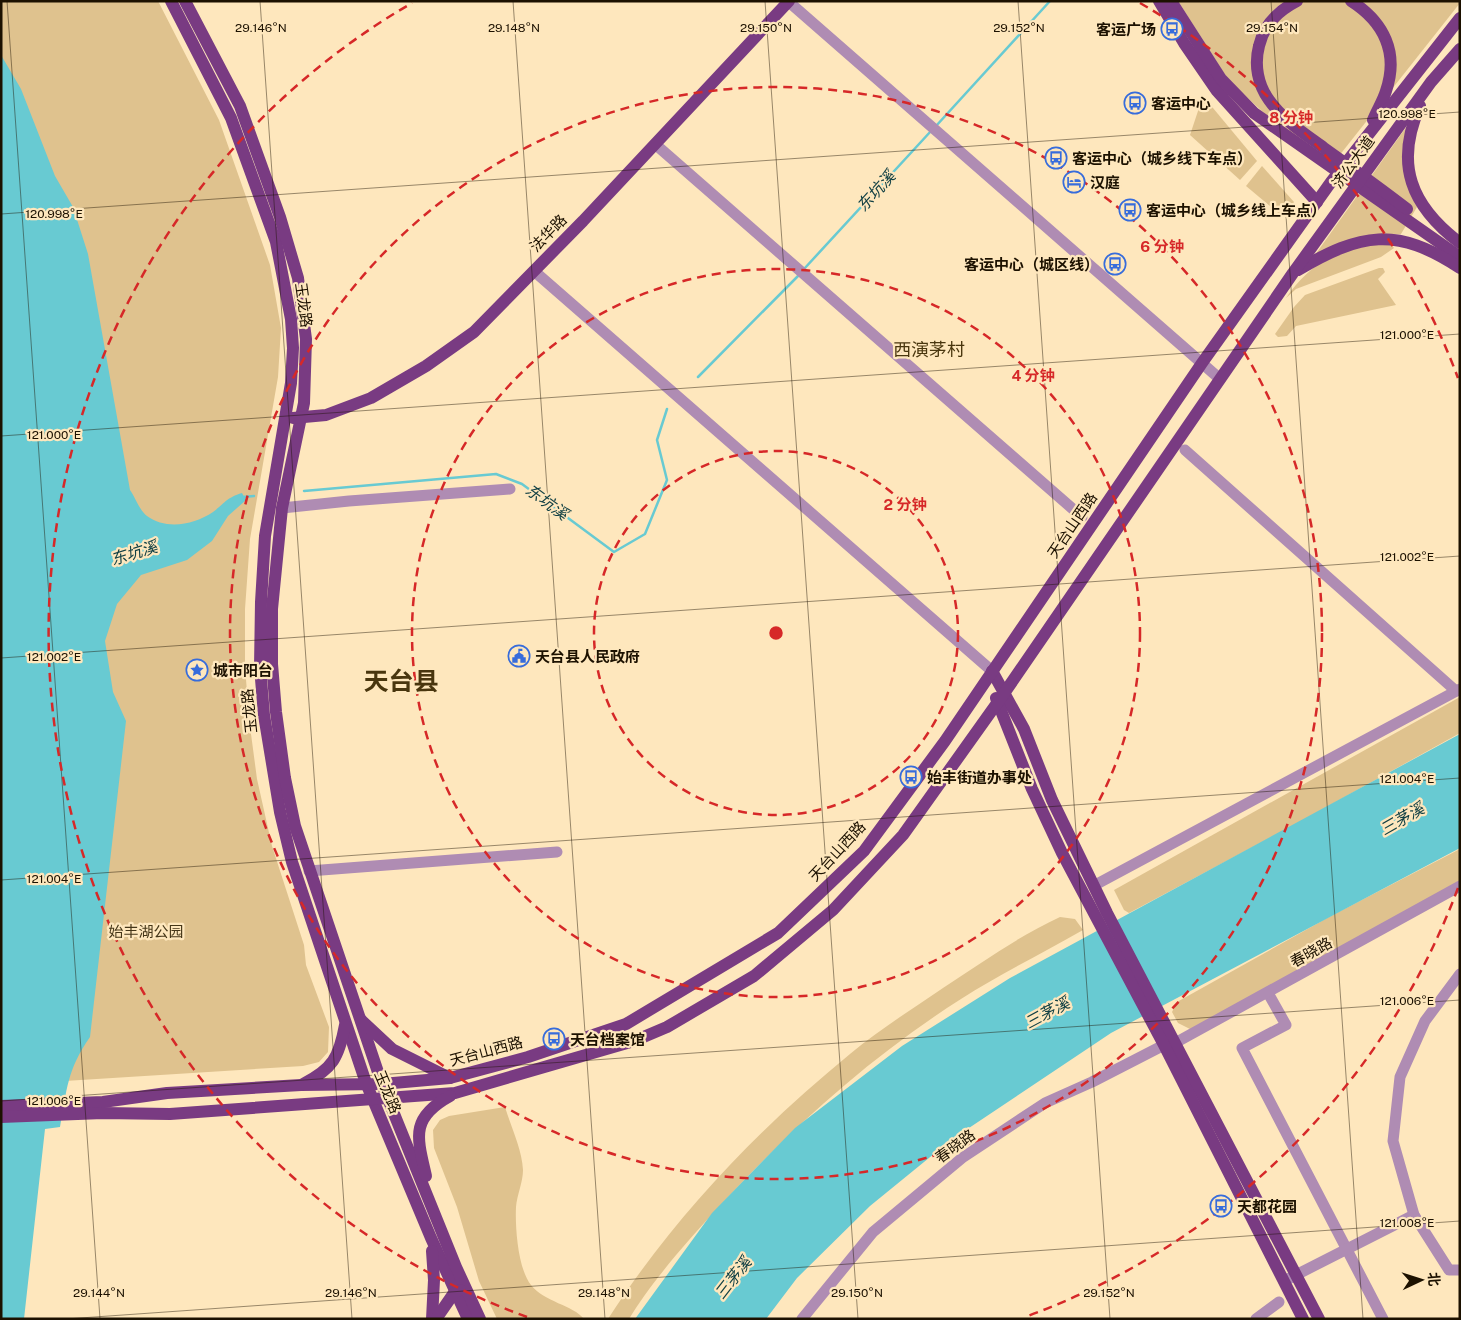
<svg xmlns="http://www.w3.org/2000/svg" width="1461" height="1320" viewBox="0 0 1461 1320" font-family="'Public Sans','Noto Sans SC',sans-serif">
  <rect width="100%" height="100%" fill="#fee7bd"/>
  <g fill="#dfc28e">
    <path d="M1,1H158L219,120L270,265L281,328L278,377L250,539L245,609V666L249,719L257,779L272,846L304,945L306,965L329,1027L328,1052L319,1062L303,1066L1,1085Z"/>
    <path d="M1178,1H1460V3L1335,161L1275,123L1229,81Z"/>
    <path d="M1203,96L1257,161L1240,180L1190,135Z"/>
    <path d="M1407,126L1417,207L1401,234L1365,236L1315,255Z"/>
    <path d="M1262,166L1294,202L1283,217L1246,186Z"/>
    <path d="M1391,244L1394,248L1381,257L1296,289L1286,298C1300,277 1323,257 1348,247C1360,243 1378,245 1391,244Z"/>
    <path d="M1379,268H1383L1385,272L1378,279L1396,305L1296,326L1287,336L1278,337L1275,334L1294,307L1305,295Z"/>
    <path d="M1460,697V733L1296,824L1129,913L1124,910L1114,890Z"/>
    <path d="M1460,849V886L1192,1030L1178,1023L1172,1012L1177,1002L1329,917Z"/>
    <path d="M1060,917L1075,919L1083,930C1043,953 1000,974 961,999C870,1057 789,1130 716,1210C688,1240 650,1284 629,1319H608C673,1218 757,1130 850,1054C879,1030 912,1009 943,988C981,963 1019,936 1060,917Z"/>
    <path d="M505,1107C511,1127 522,1149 523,1170C523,1182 517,1195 516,1207C515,1227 518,1269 531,1285C544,1302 573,1305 584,1319H497L479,1281L457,1207L434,1148L433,1130L440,1120L449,1116Z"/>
  </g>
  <g fill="#68cad2">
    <path d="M1,55L21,89L55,176L73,207L88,254L130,490C135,497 140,511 147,516C166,530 194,525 213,512C225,503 226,498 242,493L246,500L228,516L212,541L187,560L141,575L117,604L105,641L113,692L126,721L90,1037C67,1070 67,1089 60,1127L45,1129L24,1319H1Z"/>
    <path d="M1460,734V848L1111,1033L951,1140L870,1206L797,1278L766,1319H635L712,1213L795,1128L902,1046L1010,978Z"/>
  </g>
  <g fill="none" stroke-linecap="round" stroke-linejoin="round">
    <g stroke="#68cad2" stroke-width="2.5">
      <path d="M936,126L1050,1"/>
      <path d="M804,269L931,131"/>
      <path d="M698,377L799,275"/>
      <path d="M304,491L496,474L522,484L614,552L645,534L667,480L657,440L667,409"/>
      <path d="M243,497L254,496"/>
    </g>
    <g stroke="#af8cb3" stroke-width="11">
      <path d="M789,2L1220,379"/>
      <path d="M655,144L1082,517"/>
      <path d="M534,271L992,671"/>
      <path d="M1185,450L1456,691"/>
      <path d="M282,508L349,501L510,489"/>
      <path d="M309,871L557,852"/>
      <path d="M1095,885L1460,689"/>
      <path d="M1460,974L1425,1021L1400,1077L1393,1141L1414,1215L1449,1270H1460"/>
      <path d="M1268,993L1286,1025L1242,1048L1383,1319"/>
      <path d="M1175,1043L1460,886"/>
      <path d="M1288,1279L1414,1215"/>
      <path d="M802,1319L873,1232L962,1158L1045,1103L1092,1082L1164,1045"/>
      <path d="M1256,1319L1279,1302"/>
    </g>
    <g stroke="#793b82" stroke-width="12">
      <path d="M171,1L231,118L276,242L291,319L293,348L291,383L265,536L261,602L260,667L264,715L280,812L292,862L366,1083L431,1238L468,1319"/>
      <path d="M185,1L240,106L280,217L298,278L306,339L304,403L282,508L272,609V664L276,712L285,778L295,826L382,1084L456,1267L480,1319"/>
      <path d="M1159,1L1184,43L1217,91L1317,202"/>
      <path d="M1171,1L1221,79L1254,113L1460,257"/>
      <path d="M1297,1C1278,11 1264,24 1259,46C1254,65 1258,85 1269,100C1283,120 1305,134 1324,148C1352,168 1380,188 1407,209"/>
      <path d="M1351,1C1384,22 1399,53 1386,91C1383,101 1377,110 1373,120"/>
      <path d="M1420,106C1394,164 1411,206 1460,243"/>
      <path d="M1298,270C1361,233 1396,226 1460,268"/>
      <path d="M293,418L326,415L371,398L426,366L474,332L583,221L789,1"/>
      <path d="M992,671L1024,729L1052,800L1107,913L1319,1319"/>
      <path d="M996,698L1032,789L1062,853L1164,1045L1303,1319"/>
      <path d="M361,1020L392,1049L450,1078"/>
      <path d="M303,1084C333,1069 339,1057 345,1025"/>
      <path d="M1,1106L103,1102L167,1093L301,1085L382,1084L450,1078L528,1057L626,1024L778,933L864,851L945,741L1202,363L1331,182L1460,18"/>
      <path d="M1,1117L103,1113L170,1114L455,1093L634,1041L667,1027L754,976L833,910L903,835L1005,692L1293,273L1431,82L1460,49"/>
      <path d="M426,1176C417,1137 410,1118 450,1096"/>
      <path d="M432,1251L434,1280L432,1319"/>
      <path d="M436,1319L454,1293L460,1290"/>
    </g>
  </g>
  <path fill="none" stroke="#1c1100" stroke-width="1" stroke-opacity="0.45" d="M7,1L100,1319M260,1L352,1319M513,1L605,1319M765,1L858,1319M1018,1L1110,1319M1271,1L1363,1319M1,214L1460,112M1,436L1460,334M1,658L1460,556M1,880L1460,778M1,1101L1460,1000M66,1319L1460,1221"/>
  <g fill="none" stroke="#d62828" stroke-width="2.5" stroke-dasharray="9 6">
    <circle cx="776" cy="633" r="182"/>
    <circle cx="776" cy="633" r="364"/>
    <circle cx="776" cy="633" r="546"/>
    <path d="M1458 888A728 728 0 0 1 1025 1317M527 1317A728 728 0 0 1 412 3M1140 3A728 728 0 0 1 1458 378"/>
  </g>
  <defs>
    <g id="bus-ring" transform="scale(1.125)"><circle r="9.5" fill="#fee7bd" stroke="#376cdb" stroke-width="1.5"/><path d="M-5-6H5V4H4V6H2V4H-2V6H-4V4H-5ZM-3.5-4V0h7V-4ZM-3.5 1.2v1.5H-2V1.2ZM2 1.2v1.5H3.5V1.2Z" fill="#376cdb"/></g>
    <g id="hotel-ring" transform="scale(1.125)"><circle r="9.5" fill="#fee7bd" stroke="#376cdb" stroke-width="1.5"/><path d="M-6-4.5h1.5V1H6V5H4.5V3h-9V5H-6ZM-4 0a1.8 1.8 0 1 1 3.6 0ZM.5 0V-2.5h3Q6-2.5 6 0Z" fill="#376cdb"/></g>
    <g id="civic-ring" transform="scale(1.125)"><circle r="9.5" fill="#fee7bd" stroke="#376cdb" stroke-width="1.5"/><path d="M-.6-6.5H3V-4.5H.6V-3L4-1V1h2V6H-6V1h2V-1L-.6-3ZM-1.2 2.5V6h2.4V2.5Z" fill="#376cdb"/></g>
    <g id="sight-ring" transform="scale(1.125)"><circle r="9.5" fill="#fee7bd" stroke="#376cdb" stroke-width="1.5"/><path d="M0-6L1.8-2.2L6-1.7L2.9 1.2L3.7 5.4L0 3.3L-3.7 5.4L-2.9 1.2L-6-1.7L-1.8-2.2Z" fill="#376cdb"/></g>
  </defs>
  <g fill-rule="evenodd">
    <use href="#bus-ring" x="1172" y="29"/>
    <use href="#bus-ring" x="1135" y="103"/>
    <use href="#bus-ring" x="1056" y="158"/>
    <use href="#hotel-ring" x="1074" y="182"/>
    <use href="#bus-ring" x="1130" y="210"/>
    <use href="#bus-ring" x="1115" y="264"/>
    <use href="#civic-ring" x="519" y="656"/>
    <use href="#sight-ring" x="197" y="670"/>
    <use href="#bus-ring" x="911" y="777"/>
    <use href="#bus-ring" x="554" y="1039"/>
    <use href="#bus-ring" x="1221" y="1206"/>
  </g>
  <g text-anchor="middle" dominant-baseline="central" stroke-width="4.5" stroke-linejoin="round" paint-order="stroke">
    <g font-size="15" font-weight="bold" fill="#1c1100" stroke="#fee7bd" text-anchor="start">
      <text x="1156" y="29" text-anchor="end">客运广场</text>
      <text x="1151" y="103">客运中心</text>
      <text x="1072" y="158">客运中心（城乡线下车点）</text>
      <text x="1090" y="182">汉庭</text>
      <text x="1146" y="210">客运中心（城乡线上车点）</text>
      <text x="1099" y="264" text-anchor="end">客运中心（城区线）</text>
      <text x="535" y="656">天台县人民政府</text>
      <text x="213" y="670">城市阳台</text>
      <text x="927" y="777">始丰街道办事处</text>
      <text x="570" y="1039">天台档案馆</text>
      <text x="1237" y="1206">天都花园</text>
    </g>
    <g font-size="15" fill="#1c1100" stroke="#fee7bd">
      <text transform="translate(1353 162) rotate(-54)">济公大道</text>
      <text transform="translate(548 233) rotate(-46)">法华路</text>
      <text transform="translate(304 305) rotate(82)">玉龙路</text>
      <text transform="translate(1072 525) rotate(-56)">天台山西路</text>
      <text transform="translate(249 711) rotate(-96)">玉龙路</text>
      <text transform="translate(837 851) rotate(-47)">天台山西路</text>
      <text transform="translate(1311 952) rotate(-29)">春晓路</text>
      <text transform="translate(486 1051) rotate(-15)">天台山西路</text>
      <text transform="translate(388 1092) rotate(67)">玉龙路</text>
      <text transform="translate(955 1146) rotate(-36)">春晓路</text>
    </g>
    <g font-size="15" fill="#453618" stroke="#fee7bd">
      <text x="146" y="931">始丰湖公园</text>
    </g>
    <g font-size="16" font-style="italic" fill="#124044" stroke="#fee7bd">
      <text transform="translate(876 191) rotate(-48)">东坑溪</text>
      <text transform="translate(547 502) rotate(36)">东坑溪</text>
      <text transform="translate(134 553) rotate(-17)">东坑溪</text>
      <text transform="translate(1402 819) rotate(-30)">三茅溪</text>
      <text transform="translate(1047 1013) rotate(-28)">三茅溪</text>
      <text transform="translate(733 1278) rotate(-52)">三茅溪</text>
    </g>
    <g font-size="18" fill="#49360e" stroke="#fee7bd">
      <text x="929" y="349">西演茅村</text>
    </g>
    <g font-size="25" font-weight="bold" fill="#49360e" stroke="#fee7bd">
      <text x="401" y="681">天台县</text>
    </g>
  </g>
  <g font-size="12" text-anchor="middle" fill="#1c1100" stroke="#fee7bd" stroke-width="4.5" stroke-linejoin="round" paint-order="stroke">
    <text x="261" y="32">29.146°N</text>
    <text x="514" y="32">29.148°N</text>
    <text x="766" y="32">29.150°N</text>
    <text x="1019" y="32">29.152°N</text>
    <text x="1272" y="32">29.154°N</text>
    <text x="1407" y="118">120.998°E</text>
    <text x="54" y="218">120.998°E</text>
    <text x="1407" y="339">121.000°E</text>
    <text x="54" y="439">121.000°E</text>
    <text x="1407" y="561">121.002°E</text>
    <text x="54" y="661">121.002°E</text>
    <text x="1407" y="783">121.004°E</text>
    <text x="54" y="883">121.004°E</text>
    <text x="1407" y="1005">121.006°E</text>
    <text x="54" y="1105">121.006°E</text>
    <text x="1407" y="1227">121.008°E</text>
    <text x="99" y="1297">29.144°N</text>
    <text x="351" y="1297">29.146°N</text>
    <text x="604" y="1297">29.148°N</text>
    <text x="857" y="1297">29.150°N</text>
    <text x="1109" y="1297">29.152°N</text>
  </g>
  <circle cx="776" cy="633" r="8" fill="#d62828" stroke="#fee7bd" stroke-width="2.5"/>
  <g font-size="15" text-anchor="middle" font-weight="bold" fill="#d62828" stroke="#fee7bd" stroke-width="4.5" stroke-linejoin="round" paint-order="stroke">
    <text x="1291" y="123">8 分钟</text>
    <text x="1162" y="252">6 分钟</text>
    <text x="1033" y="381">4 分钟</text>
    <text x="905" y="510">2 分钟</text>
  </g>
  <rect width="1461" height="1320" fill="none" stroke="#1c1100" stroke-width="5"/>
  <g transform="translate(1421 1280) rotate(86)" stroke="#fee7bd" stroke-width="4" paint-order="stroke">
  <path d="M0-4L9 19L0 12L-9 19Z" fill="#1c1100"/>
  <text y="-8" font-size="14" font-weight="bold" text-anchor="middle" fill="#1c1100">北</text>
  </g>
</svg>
